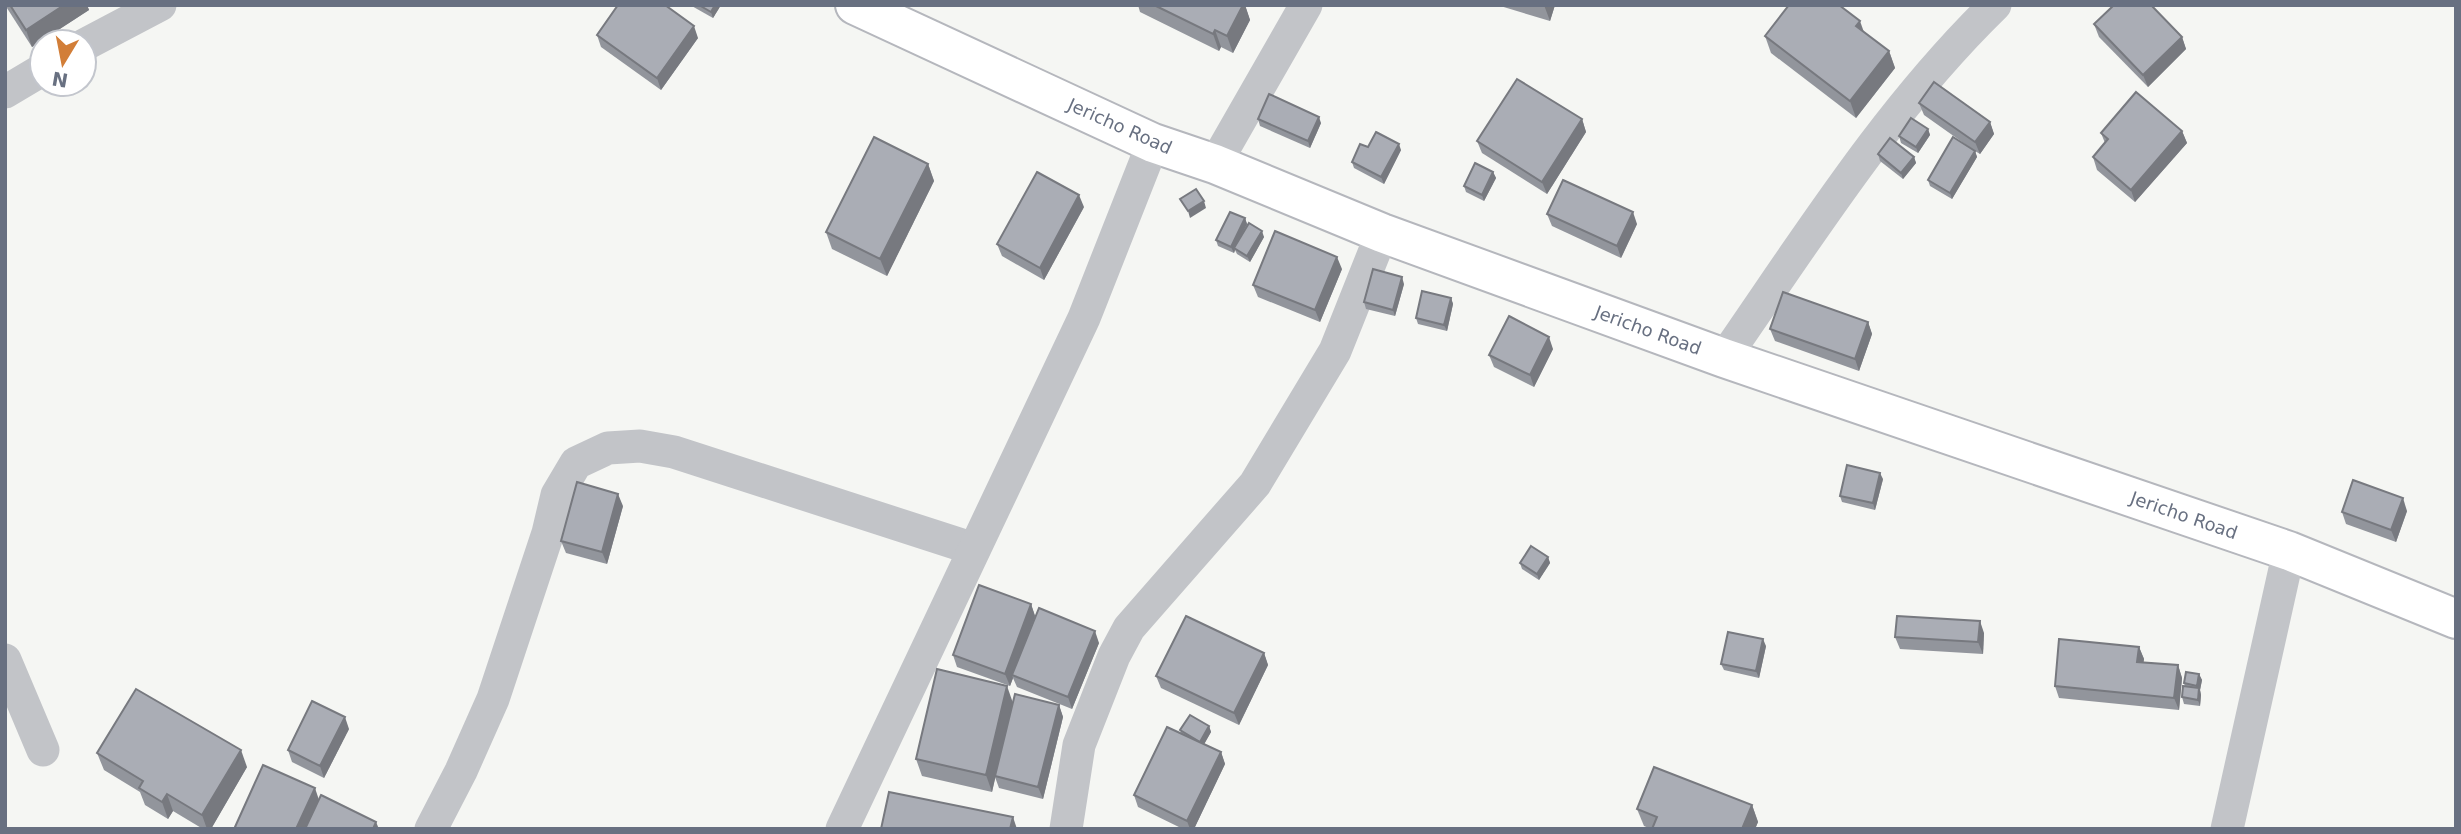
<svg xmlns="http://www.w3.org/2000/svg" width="2461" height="834" viewBox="0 0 2461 834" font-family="'DejaVu Sans',sans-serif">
  <rect width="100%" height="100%" fill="#f5f6f3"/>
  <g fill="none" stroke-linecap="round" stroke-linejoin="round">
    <g stroke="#b5b7bd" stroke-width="42">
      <path id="secondary" d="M855,5L1153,143L1215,164L1382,233L1724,358L2289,551L2456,619"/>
    </g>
    <g stroke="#c2c4c8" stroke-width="33">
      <path d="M84,45L160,5"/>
      <path d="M5,92L42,70"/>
      <path d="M1215,164L1306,5"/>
      <path d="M1724,358C1808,237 1888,109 1995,5"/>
      <path d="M5,660L43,750"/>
      <path d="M431,829L461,771L493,699L548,533L557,495L576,463L608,448L640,446L674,452L974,549"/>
      <path d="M842,829L1084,318L1153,143"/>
      <path d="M1066,829L1079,745L1114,656L1129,628L1255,484L1335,351L1382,233"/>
      <path d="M2227,829L2289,551"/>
    </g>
    <use href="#secondary" stroke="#fff" stroke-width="38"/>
  </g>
  <g fill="#92959c">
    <path d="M5,5H87L89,10L32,47Z"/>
    <path d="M690,5H721L713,18Z"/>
    <path d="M1138,5H1245L1250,20L1233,53L1221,47L1219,51L1140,12Z"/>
    <path d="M1497,5H1555L1550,21Z"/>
    <path d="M2094,24L2182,37L2186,49L2148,87L2099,37Z"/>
    <path d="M1864,32L1889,51L1895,68L1856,118L1771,53L1765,36Z"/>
    <path d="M597,35L698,38L661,90L601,47Z"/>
    <path d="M1919,103L1990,122L1994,134L1980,154L1975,151L1977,157L1952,199L1930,186L1928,180L1972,149L1924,115Z"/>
    <path d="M1258,119L1321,123L1310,148L1260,126Z"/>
    <path d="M1582,119L1586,132L1547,194L1482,153L1477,141Z"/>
    <path d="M1928,129L1930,135L1918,153L1901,143L1899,136Z"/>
    <path d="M2182,131L2187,143L2135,202L2097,170L2093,157L2105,143L2101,133Z"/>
    <path d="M1368,147L1401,150L1384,184L1354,168L1352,162Z"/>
    <path d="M1878,154L1914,157L1916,163L1903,179L1880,161Z"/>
    <path d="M928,164L934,181L887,276L832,249L826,232Z"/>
    <path d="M1493,172L1496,178L1484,201L1466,192L1464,186Z"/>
    <path d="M1084,207L1044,280L1002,256L997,244Z"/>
    <path d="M1547,214L1637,224L1621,258L1552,226Z"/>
    <path d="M1245,218L1247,224L1264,237L1250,262L1237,254L1235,250L1234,253L1218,246L1216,240Z"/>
    <path d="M1342,269L1320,322L1258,297L1253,285Z"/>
    <path d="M1404,284L1395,316L1366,309L1364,302Z"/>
    <path d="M1451,298L1453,304L1447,331L1418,324L1416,318Z"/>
    <path d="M1868,322L1872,334L1859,371L1775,341L1770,329Z"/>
    <path d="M1553,349L1534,387L1494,367L1489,355Z"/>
    <path d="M1883,479L1875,510L1842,502L1840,496Z"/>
    <path d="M623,506L607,564L566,553L561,541Z"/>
    <path d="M2407,511L2396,542L2346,524L2342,512Z"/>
    <path d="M1548,557L1550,563L1539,580L1522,569L1520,563Z"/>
    <path d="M1031,604L1035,616L1099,643L1072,709L1017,687L1013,678L1010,686L957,667L953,655Z"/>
    <path d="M1984,633L1983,654L1900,649L1895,637Z"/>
    <path d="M1766,646L1759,678L1724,670L1721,664Z"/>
    <path d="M2139,647L2144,659L2143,662L2178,665L2182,678L2179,710L2059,698L2055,686Z"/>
    <path d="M1264,653L1268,665L1239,725L1161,688L1156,676Z"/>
    <path d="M2199,674L2202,680L2200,690L2201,695L2200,706L2184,704L2182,697L2185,687L2184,683Z"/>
    <path d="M1013,702L1059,705L1063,717L1043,799L999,788L995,777L992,792L922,776L916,759Z"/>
    <path d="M1209,726L1211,732L1204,744L1221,752L1225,764L1194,829H1183L1138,807L1134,795L1181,733L1180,730Z"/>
    <path d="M349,729L324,778L292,762L288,750Z"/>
    <path d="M97,753L247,767L211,829H203L173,811L168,819L145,805L140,792L104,770Z"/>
    <path d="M1752,805L1758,822L1755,829H1651L1644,826L1637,809Z"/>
  </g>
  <g fill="#77797f">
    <path d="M64,5H87L89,10L32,47L26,30Z"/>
    <path d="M715,5H721L713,18L711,12Z"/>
    <path d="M1243,5H1245L1250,20L1233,53L1227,36Z"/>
    <path d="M1544,5H1555L1550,21Z"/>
    <path d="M1860,21L1866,38L1856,26Z"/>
    <path d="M694,26L698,38L661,90L657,78Z"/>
    <path d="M1215,30L1221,47L1219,51L1213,34Z"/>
    <path d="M2182,37L2186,49L2148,87L2143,75Z"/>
    <path d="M1889,51L1895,68L1856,118L1850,101Z"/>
    <path d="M1319,117L1321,123L1310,148L1308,141Z"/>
    <path d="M1582,119L1586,132L1547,194L1542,182Z"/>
    <path d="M1990,122L1994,134L1980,154L1975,142Z"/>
    <path d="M1928,129L1930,135L1918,153L1916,147Z"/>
    <path d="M2182,131L2187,143L2135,202L2131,190Z"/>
    <path d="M1399,144L1401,150L1384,184L1381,177Z"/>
    <path d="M1975,151L1977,157L1952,199L1950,193Z"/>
    <path d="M1914,157L1916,163L1903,179L1901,173Z"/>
    <path d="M928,164L934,181L887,276L880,259Z"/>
    <path d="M1493,172L1496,178L1484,201L1482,195Z"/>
    <path d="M1079,195L1084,207L1044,280L1040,268Z"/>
    <path d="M1204,201L1206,208L1190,218L1188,211Z"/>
    <path d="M1633,212L1637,224L1621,258L1617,246Z"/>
    <path d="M1245,218L1247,224L1234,248L1235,250L1234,253L1231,247Z"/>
    <path d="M1262,231L1264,237L1250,262L1247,256Z"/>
    <path d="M1337,257L1342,269L1320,322L1315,310Z"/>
    <path d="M1402,277L1404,284L1395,316L1393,310Z"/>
    <path d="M1451,298L1453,304L1447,331L1444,325Z"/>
    <path d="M1868,322L1872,334L1859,371L1855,359Z"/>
    <path d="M1549,337L1553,349L1534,387L1530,375Z"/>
    <path d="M1880,473L1883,479L1875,510L1873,503Z"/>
    <path d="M618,494L623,506L607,564L602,552Z"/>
    <path d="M2403,498L2407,511L2396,542L2391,530Z"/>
    <path d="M1548,557L1550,563L1539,580L1537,574Z"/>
    <path d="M1031,604L1035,616L1012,675L1013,678L1010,686L1005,674Z"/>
    <path d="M1980,621L1984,633L1983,654L1978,642Z"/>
    <path d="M1095,631L1099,643L1072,709L1068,697Z"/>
    <path d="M1763,639L1766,646L1759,678L1756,671Z"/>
    <path d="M2139,647L2144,659L2142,674L2137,662Z"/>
    <path d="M1264,653L1268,665L1239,725L1234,713Z"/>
    <path d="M2178,665L2182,678L2179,710L2174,698Z"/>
    <path d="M2199,674L2202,680L2200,690L2201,695L2200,706L2198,700L2199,691L2197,686Z"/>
    <path d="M1007,686L1013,703L992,792L986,775Z"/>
    <path d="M1059,705L1063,717L1043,799L1038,787Z"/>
    <path d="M345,717L349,729L324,778L320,766Z"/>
    <path d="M1209,726L1211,732L1202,748L1200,742Z"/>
    <path d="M241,750L247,767L211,829H207L202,815Z"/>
    <path d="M1221,752L1225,764L1194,829H1190L1187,821Z"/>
    <path d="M315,788L319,800L306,829H296Z"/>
    <path d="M167,794L173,811L168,819L162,802Z"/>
    <path d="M1752,805L1758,822L1755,829H1742Z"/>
    <path d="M1013,817L1017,829H1010Z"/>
    <path d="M376,822L379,829H373Z"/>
  </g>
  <g fill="#aaadb5" stroke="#77797f" stroke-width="2">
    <path d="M10,5H64L26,30Z"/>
    <path d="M618,5H665L694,26L657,78L597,35Z"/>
    <path d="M699,5H715L711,12Z"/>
    <path d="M1154,5H1243L1227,36L1215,30L1213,34Z"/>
    <path d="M1789,5H1839L1860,21L1856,26L1889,51L1850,101L1765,36Z"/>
    <path d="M2114,5H2151L2182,37L2143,75L2094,24Z"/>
    <path d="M1517,79L1582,119L1542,182L1477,141Z"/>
    <path d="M1934,82L1990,122L1975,142L1919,103Z"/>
    <path d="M2136,92L2182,131L2131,190L2093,157L2108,139L2101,133Z"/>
    <path d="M1269,94L1319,117L1308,141L1258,119Z"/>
    <path d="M1911,118L1928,129L1916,147L1899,136Z"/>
    <path d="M1376,132L1399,144L1381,177L1352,162L1360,144L1368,147Z"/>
    <path d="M874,137L928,164L880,259L826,232Z"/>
    <path d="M1953,137L1975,151L1950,193L1928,180Z"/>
    <path d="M1890,138L1914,157L1901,173L1878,154Z"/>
    <path d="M1475,163L1493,172L1482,195L1464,186Z"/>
    <path d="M1037,172L1079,195L1040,268L997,244Z"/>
    <path d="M1563,180L1633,212L1617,246L1547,214Z"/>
    <path d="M1196,189L1204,201L1188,211L1180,199Z"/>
    <path d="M1230,212L1245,218L1231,247L1216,240Z"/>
    <path d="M1249,223L1262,231L1247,256L1234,248Z"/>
    <path d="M1275,231L1337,257L1315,310L1253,285Z"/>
    <path d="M1373,269L1402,277L1393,310L1364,302Z"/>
    <path d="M1422,291L1451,298L1444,325L1416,318Z"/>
    <path d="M1783,292L1868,322L1855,359L1770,329Z"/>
    <path d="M1509,316L1549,337L1530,375L1489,355Z"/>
    <path d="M1847,465L1880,473L1873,503L1840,496Z"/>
    <path d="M2353,480L2403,498L2391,530L2342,512Z"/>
    <path d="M577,482L618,494L602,552L561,541Z"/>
    <path d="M1531,546L1548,557L1537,574L1520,563Z"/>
    <path d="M979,585L1031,604L1005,674L953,655Z"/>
    <path d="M1039,608L1095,631L1068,697L1012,675Z"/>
    <path d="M1186,616L1264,653L1234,713L1156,676Z"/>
    <path d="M1897,616L1980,621L1978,642L1895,637Z"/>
    <path d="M1728,632L1763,639L1756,671L1721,664Z"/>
    <path d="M2059,639L2139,647L2137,662L2178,665L2174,698L2055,686Z"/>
    <path d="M937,669L1007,686L986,775L916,759Z"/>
    <path d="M2186,672L2199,674L2197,686L2184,683Z"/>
    <path d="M2183,686L2199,688L2198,700L2182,697Z"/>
    <path d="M136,689L241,750L202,815L167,794L162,802L139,788L143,781L97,753Z"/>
    <path d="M1015,694L1059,705L1038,787L995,776Z"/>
    <path d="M312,701L345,717L320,766L288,750Z"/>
    <path d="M1190,715L1209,726L1200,742L1180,730Z"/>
    <path d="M1167,727L1221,752L1187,821L1134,795Z"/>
    <path d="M263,765L315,788L296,829H238L235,827Z"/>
    <path d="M1654,767L1752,805L1742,829H1652L1657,817L1637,809Z"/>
    <path d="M889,792L1013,817L1010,829H881Z"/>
    <path d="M321,795L376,822L373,829H305Z"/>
  </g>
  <g text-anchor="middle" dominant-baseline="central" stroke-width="7" stroke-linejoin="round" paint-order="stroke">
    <g font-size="18" fill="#687081" stroke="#fff">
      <text transform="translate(1120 126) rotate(24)">Jericho Road</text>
      <text transform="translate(1648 330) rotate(20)">Jericho Road</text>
      <text transform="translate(2184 515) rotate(19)">Jericho Road</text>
    </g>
  </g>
  <rect width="2461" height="834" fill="none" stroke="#687081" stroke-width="14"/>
  <g transform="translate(63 63) rotate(190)"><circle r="33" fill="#ffffff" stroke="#c3c6cd" stroke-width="2"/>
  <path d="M0-5L12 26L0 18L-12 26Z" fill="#d27e38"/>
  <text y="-10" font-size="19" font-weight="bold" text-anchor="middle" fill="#687081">N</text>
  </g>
</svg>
